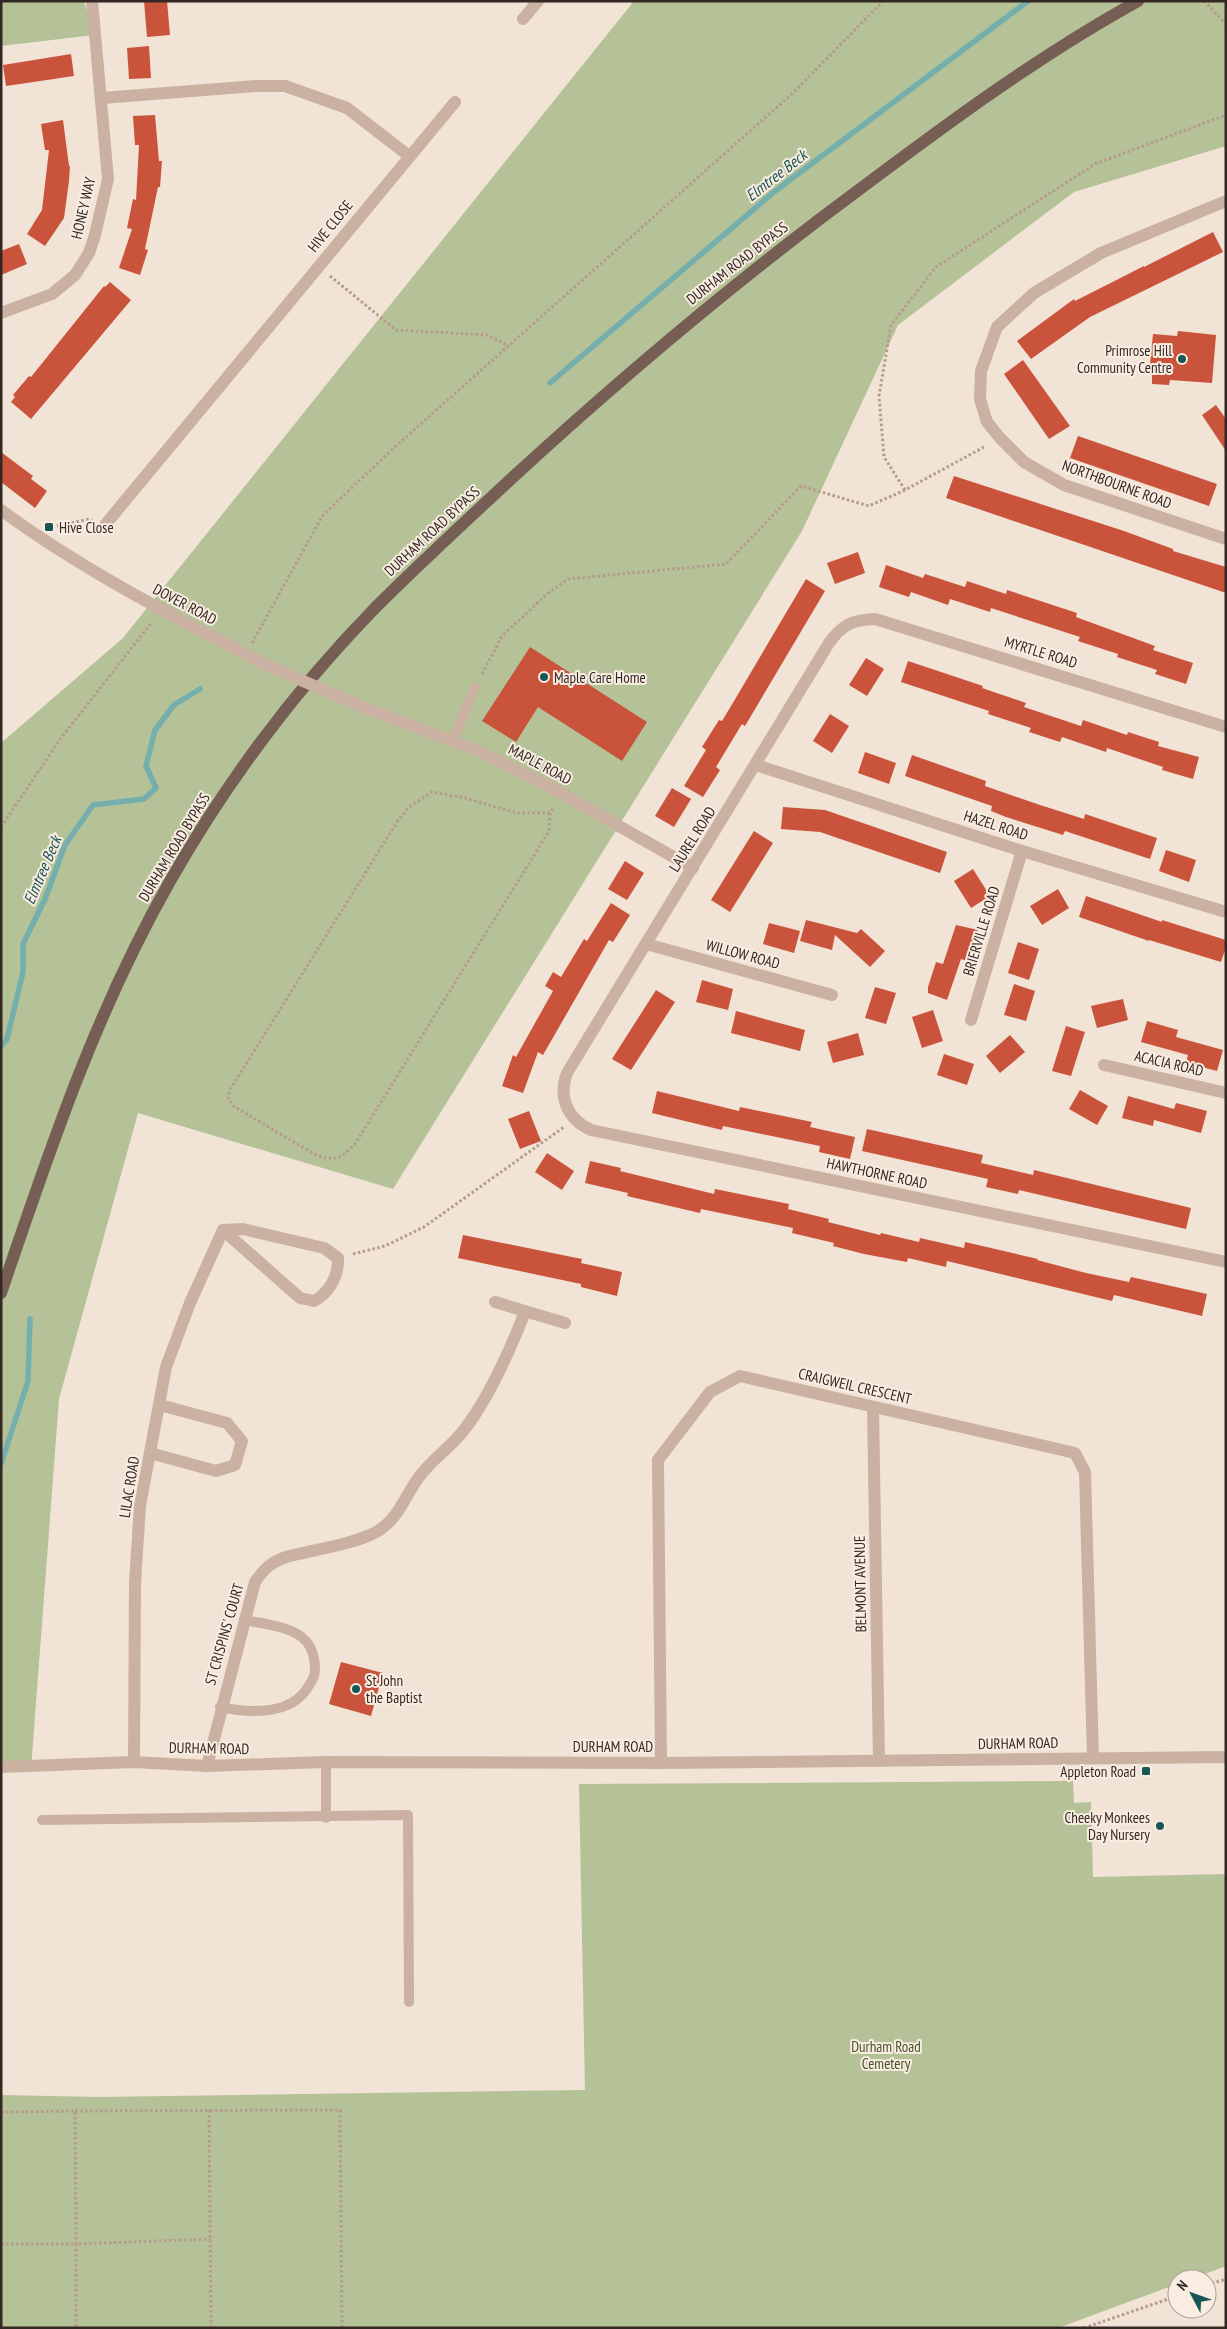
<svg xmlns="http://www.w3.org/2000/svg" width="1227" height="2329" viewBox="0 0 1227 2329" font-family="'PT Sans Narrow',sans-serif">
  <rect width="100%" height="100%" fill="#f1e3d6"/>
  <g fill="#b5c196">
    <path d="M1,1H84L94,35L1,46Z"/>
    <path d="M634,1H1226V146L1074,192L898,325L802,531L393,1189L138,1113L59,1399L31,1769L1,1766V743L123,638Z"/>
    <path d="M1073,1781L1074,1803L1091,1802L1093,1877L1226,1874V2266L1192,2279H1177V2284L1058,2328H1V2095L99,2097L585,2090L579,1784Z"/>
  </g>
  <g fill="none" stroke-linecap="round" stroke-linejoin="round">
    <g stroke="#74afad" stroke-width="5.5">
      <path d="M550,383L774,192L1028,1"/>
      <path d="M1,1046L7,1039L23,972V944L45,899L65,845L93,805L144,799L156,788L146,766L155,730L174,705L200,689"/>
      <path d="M1,1464L28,1381L30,1319"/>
    </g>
  </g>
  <g fill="#ca543b">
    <path d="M144,1H167L170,35L147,37Z"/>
    <path d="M149,46L151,78L129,79L127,48Z"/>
    <path d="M71,54L74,76L6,86L3,65Z"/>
    <path d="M155,115L159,161H162L160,187H158L145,249L148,250L140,275L119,268L132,229L127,228L133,199L136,200L139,145H135L133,116Z"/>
    <path d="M63,120L69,166H70L69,181L64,218L45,246L27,234L42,210L49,150H45L41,124Z"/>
    <path d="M1213,232L1223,252L1090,317L1031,359L1017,341L1074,299L1075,301L1144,266V267Z"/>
    <path d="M19,244L27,264L1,275V251Z"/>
    <path d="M110,282L131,300L31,419L11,402L15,397L13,395L29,376L31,377L104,286L105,287Z"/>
    <path d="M1178,331L1216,335L1212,383L1170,380L1169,385L1152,384V375L1149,374L1153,334L1177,336Z"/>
    <path d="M1023,360L1070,426L1049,439L1004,374Z"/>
    <path d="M1216,405L1226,419V451L1202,415Z"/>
    <path d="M1078,436L1217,484L1209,506L1070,458Z"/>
    <path d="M1,452L33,476L31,479L47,491L35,508L1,482Z"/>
    <path d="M954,476L1124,531L1173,549V551L1226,567V593L946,498Z"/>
    <path d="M858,552L865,573L835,584L827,563Z"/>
    <path d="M886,565L923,578L925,574L965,587L967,581L1006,594L1007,590L1077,613L1076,617L1155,646L1153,650L1193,663L1186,684L1155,674L1157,670L1117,657L1118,654L1078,641L1080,637L991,608L990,612L950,599L948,605L911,592L909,597L879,587Z"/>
    <path d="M806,579L825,591L745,726L742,724L716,767L720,770L703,797L684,786L706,750L702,747L719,720L722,721L734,701Z"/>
    <path d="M530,647L647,722L622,761L538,707L516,742L482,721Z"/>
    <path d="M866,658L884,669L867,696L849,685Z"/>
    <path d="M908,661L983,686L982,688L1026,703L1024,707L1081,726L1083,720L1127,735L1128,732L1159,742L1158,746L1199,757L1193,779L1162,770L1163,767L1107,748L1106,752L1062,737L1060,742L1029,732L1031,728L988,714L989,711L901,682Z"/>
    <path d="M830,714L849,726L832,753L813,741Z"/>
    <path d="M865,752L896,763L889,784L858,773Z"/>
    <path d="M912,755L986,781L985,786L1040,805L1084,819L1085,814L1157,838L1150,859L1065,831L1063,835L1006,817L991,811L992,806L905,776Z"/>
    <path d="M672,788L691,799L674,827L655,816Z"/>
    <path d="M783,807L825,810L947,852L940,873L820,832L781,829Z"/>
    <path d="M754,831L773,843L730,912L711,900Z"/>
    <path d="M1166,850L1196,860L1189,882L1159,871Z"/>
    <path d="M625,861L644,873L627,900L608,889Z"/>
    <path d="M973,869L990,896L971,908L954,881Z"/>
    <path d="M1058,889L1069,908L1042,925L1030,906Z"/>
    <path d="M1086,896L1162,922V920L1226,940V947L1221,962L1149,940V941L1079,917Z"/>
    <path d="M611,903L630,915L613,942L609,940L543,1055L538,1052L523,1093L502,1086L513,1055L516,1057L553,991L545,986L553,972L561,977L584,939L587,941Z"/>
    <path d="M806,920L857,933L861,929L885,951L870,967L835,935L832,950L800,941Z"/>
    <path d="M769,923L800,931L794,953L763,944Z"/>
    <path d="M956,925L978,930L968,961L961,959L947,1000L928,993V987L936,962L943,964Z"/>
    <path d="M1018,942L1039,949L1029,980L1008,973Z"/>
    <path d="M702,980L733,989L728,1010L696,1002Z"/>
    <path d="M1014,984L1035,991L1026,1021L1004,1015Z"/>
    <path d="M875,987L896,993L886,1024L865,1018Z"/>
    <path d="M656,990L675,1002L631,1070L612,1059Z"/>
    <path d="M1123,999L1128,1020L1097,1028L1091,1006Z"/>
    <path d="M933,1010L943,1041L922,1048L912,1017Z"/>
    <path d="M736,1011L805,1030L800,1051L731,1033Z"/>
    <path d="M1147,1021L1178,1030L1176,1037L1223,1050L1217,1071L1186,1063L1188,1055L1141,1042Z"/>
    <path d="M1066,1026L1085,1032L1071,1076L1052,1071Z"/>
    <path d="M858,1033L864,1055L833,1063L827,1042Z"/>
    <path d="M1010,1035L1025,1052L1000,1073L986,1056Z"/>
    <path d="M944,1054L974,1064L967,1085L937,1075Z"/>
    <path d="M1080,1090L1108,1106L1097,1125L1069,1109Z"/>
    <path d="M657,1091L739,1111L740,1107L812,1122L810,1127L855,1137L850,1159L819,1152L820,1146L791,1140L723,1126L722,1130L652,1113Z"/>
    <path d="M1128,1096L1174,1109L1176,1103L1207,1111L1201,1133L1154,1120L1153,1126L1122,1118Z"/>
    <path d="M529,1111L541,1141L520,1149L508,1119Z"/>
    <path d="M867,1129L983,1155L981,1163L1033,1175L1034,1170L1191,1208L1186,1229L1019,1190L1018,1194L986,1187L988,1179L862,1151Z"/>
    <path d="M547,1153L574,1171L562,1190L535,1172Z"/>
    <path d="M590,1161L621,1168L620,1171L714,1194L715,1189L789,1204L788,1209L829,1219L828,1222L880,1235L881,1233L919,1242L920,1238L964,1248L965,1242L1038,1259L1037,1260L1086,1273L1129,1282L1131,1277L1207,1294L1202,1316L1114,1295L1112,1301L947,1261L946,1267L908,1258L907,1262L864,1254L833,1246L834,1243L792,1233L793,1228L701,1209L700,1213L627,1196L628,1193L585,1183Z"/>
    <path d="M463,1235L582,1259L581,1263L622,1272L617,1296L581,1287V1284L458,1258Z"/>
    <path d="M341,1662L383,1673L371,1716L329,1704Z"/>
  </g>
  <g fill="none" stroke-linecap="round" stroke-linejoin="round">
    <g stroke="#b59b8c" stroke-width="3" stroke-dasharray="2.5 2.5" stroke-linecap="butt">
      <path d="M1204,1L1226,24"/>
      <path d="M330,276L396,330L487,335L509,346"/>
      <path d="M905,490L884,457L879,396L891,325L936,267L1095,164L1226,115"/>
      <path d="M52,527L89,519L92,521"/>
      <path d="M252,643L323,515L397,445L794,92L883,1"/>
      <path d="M482,674L502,636L547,594L568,579L726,564L801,486L869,506L905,490L986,446"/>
      <path d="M550,813L549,831L355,1144C341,1158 336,1162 316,1155L233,1106L228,1097L231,1088L397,822L409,807L432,792L465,798L517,813H550L554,807"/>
      <path d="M1,827L61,738L152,622"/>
      <path d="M353,1254L385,1246L424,1227L564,1127"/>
      <path d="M209,2110L211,2328"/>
      <path d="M75,2111L340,2110L342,2328"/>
      <path d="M1,2112L75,2111L76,2244L211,2239"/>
      <path d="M1,2244H76V2328"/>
      <path d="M1207,2285L1226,2279"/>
      <path d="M1084,2328L1177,2296"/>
    </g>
    <g stroke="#cab1a2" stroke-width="10">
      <path d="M452,742L475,687"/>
      <path d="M220,1707C248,1713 291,1716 308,1687C312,1681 315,1677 315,1669C315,1659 313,1649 306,1641C293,1626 263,1624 244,1620"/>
      <path d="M326,1762V1818"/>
      <path d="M42,1820L408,1815L409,2002"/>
    </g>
    <g stroke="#cab1a2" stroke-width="12">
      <path d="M523,19L538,1"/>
      <path d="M102,98L257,86H285L347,108L409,156"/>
      <path d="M1226,201L1101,253L1034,293L997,327L981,371L980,399L987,422L1000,438L1024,462L1064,485L1226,539"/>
      <path d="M1,313L52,294L75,275L89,253L95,235L108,179L92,1"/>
      <path d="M1,510C84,571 175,617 266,665"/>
      <path d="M105,525L455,102"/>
      <path d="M363,707L481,752L550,787L693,868"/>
      <path d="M1226,727L875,619C852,620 843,624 829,643L567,1073C558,1097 567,1119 591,1130L1226,1262"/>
      <path d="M756,765L1022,851L1226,912"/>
      <path d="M646,944L832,995"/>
      <path d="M971,1020L1022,851"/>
      <path d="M1104,1065L1226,1093"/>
      <path d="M243,1229L324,1248L338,1258C339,1276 329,1293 314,1301L300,1298L223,1230Z"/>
      <path d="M495,1302L565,1323"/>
      <path d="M873,1408L879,1761"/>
      <path d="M150,1453L216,1471L235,1465L242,1441L227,1423L160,1405"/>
      <path d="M134,1762L135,1583L140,1506L166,1367L190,1303L223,1230"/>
      <path d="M661,1763L658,1460L710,1392L740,1376L1075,1453L1085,1472L1093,1758"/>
      <path d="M207,1766L255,1582C264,1569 271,1562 286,1557C312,1550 356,1544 378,1531C399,1518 405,1496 419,1477C432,1459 451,1447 464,1430C489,1398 510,1350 525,1312"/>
    </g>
    <path stroke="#cab1a2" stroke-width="12" d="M1,1767L134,1762L207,1766L326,1762L661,1763L1226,1757"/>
    <path stroke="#775e55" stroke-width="12" d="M1,1293C49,1152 95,1013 169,883C225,784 296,689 376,607C420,563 466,521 511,479C609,389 710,303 816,222C920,144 1024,64 1138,1"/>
    <path stroke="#cab1a2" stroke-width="12" d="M266,665L363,707"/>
  </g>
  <g fill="#195656" stroke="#f9ede2" stroke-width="2">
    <circle cx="1182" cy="359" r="5"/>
    <rect x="44" y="522" width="10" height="10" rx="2.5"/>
    <circle cx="544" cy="677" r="5"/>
    <circle cx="356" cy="1689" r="5"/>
    <rect x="1141" y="1766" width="10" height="10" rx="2.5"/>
    <circle cx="1160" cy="1826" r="5"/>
  </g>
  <g text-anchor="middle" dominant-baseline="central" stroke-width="4" stroke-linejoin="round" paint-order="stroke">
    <g font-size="15" fill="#342825" stroke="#f9ede2">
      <text transform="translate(83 208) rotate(-77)">HONEY WAY</text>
      <text transform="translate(330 226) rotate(-51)">HIVE CLOSE</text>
      <text transform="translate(737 263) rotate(-38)">DURHAM ROAD BYPASS</text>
      <text transform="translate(1117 484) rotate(20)">NORTHBOURNE ROAD</text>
      <text transform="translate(432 531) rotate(-43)">DURHAM ROAD BYPASS</text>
      <text transform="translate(185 604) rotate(28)">DOVER ROAD</text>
      <text transform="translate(1041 652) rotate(17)">MYRTLE ROAD</text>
      <text transform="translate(540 764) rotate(28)">MAPLE ROAD</text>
      <text transform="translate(996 825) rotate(18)">HAZEL ROAD</text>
      <text transform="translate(692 839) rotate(-58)">LAUREL ROAD</text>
      <text transform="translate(174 847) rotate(-59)">DURHAM ROAD BYPASS</text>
      <text transform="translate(981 931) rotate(-73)">BRIERVILLE ROAD</text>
      <text transform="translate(743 954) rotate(15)">WILLOW ROAD</text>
      <text transform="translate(1169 1063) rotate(13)">ACACIA ROAD</text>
      <text transform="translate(877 1173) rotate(12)">HAWTHORNE ROAD</text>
      <text transform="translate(855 1386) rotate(13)">CRAIGWEIL CRESCENT</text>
      <text transform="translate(129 1487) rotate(-81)">LILAC ROAD</text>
      <text transform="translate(860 1584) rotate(-91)">BELMONT AVENUE</text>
      <text transform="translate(224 1634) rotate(-74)">ST CRISPINS' COURT</text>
      <text transform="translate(1018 1743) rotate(-1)">DURHAM ROAD</text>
      <text x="613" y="1746">DURHAM ROAD</text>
      <text transform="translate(209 1748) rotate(1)">DURHAM ROAD</text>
    </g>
    <g font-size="15" fill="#342825" stroke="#f9ede2" text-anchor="end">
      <text x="1172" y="350">Primrose Hill<tspan x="1172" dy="17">Community Centre</tspan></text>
      <text x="59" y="527" text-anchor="start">Hive Close</text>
      <text x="554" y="677" text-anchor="start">Maple Care Home</text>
      <text x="366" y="1680" text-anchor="start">St John<tspan x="366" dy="17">the Baptist</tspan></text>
      <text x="1136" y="1771">Appleton Road</text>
      <text x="1150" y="1817">Cheeky Monkees<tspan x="1150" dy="17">Day Nursery</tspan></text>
    </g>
    <g font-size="15" fill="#465328" stroke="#f9ede2">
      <text x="886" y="2046">Durham Road<tspan x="886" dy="17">Cemetery</tspan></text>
    </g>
    <g font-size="16" font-style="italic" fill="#195656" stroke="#f9ede2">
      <text transform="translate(776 175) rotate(-38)">Elmtree Beck</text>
      <text transform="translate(42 870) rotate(-67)">Elmtree Beck</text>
    </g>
  </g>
  <rect width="1227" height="2329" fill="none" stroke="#342825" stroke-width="5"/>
  <g transform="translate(1192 2294) rotate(311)"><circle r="24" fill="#f9ede2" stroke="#aa9e96"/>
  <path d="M0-4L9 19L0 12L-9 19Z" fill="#195656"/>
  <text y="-8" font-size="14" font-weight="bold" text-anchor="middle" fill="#342825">N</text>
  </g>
</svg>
